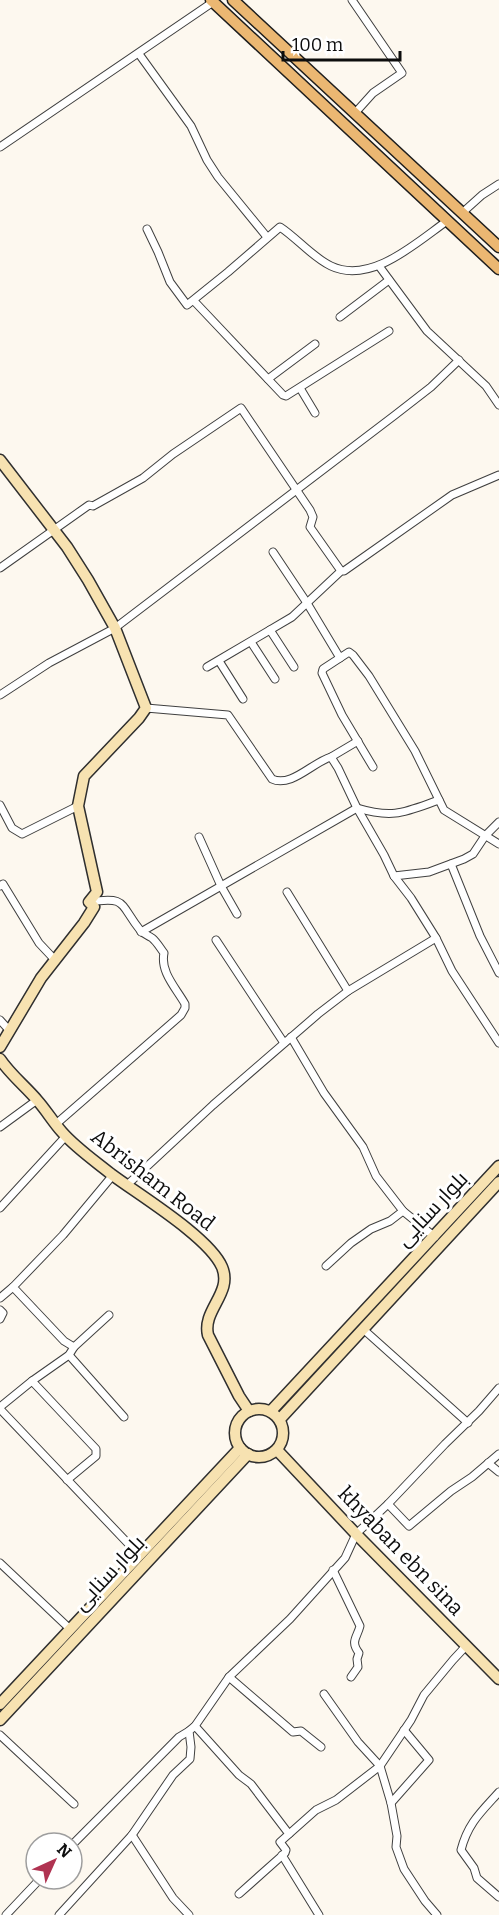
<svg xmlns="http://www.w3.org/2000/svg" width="499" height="1915" viewBox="0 0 499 1915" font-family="Bitter,Cairo,serif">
  <rect width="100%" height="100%" fill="#fdf8ef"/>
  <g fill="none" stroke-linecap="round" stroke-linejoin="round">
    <g stroke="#404040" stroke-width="9">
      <g id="street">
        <path d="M352,0L402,73L373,93L355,113"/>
        <path d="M139,54L191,126L207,160L218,177L267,237"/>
        <path d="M0,147L213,2"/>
        <path d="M462,213L482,195L499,184"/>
        <path d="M147,229L158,252L170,282L187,305L228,272L280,227C297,238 312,257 331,266C371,285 417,242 447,221"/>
        <path d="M379,266L427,331L486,386L499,405"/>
        <path d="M194,301L283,395L286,396L389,331"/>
        <path d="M340,317L389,280"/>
        <path d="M268,379L315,344"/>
        <path d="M300,388L315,413"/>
        <path d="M273,552L307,603L340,658"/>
        <path d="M0,568L89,505L93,506L143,478L173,454L241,408L310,510L313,517L310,527L341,571"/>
        <path d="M270,630L294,667"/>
        <path d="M251,642L275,679"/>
        <path d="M219,661L243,699"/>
        <path d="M207,667L292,617L341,571H344L452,495L499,475"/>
        <path d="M0,695L49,663L115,628L395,415L431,387L459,360"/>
        <path d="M146,708L228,715L272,779C291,788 313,762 331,757L338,768L357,808L384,855L394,876L411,898L436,938L452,971L499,1043"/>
        <path d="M331,757L358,741"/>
        <path d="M373,767L342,715L322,673L323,669L349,652L353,655L369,676L415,751L444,810L499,844"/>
        <path d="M0,805L12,828L22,834L78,806"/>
        <path d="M199,837L221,886L237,914"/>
        <path d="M451,864L480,936L499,973"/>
        <path d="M394,876L429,872L464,859L473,854L485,836L499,822"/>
        <path d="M0,886L3,884L39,943L55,960"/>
        <path d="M287,892L348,991"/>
        <path d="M141,932L357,808C394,819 405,812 439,800"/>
        <path d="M216,940L284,1043"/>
        <path d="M0,1020L9,1030"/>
        <path d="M291,1037L324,1093L363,1147L376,1176L403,1211L435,1237"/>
        <path d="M56,1124L181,1015L185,1008V1004C176,988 160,972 164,953C160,948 157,942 152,938C148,935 143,934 140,930C119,904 128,896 89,902"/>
        <path d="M0,1127L37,1100"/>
        <path d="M127,1185L213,1105L318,1014L348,991L436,938"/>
        <path d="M0,1208L66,1136"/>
        <path d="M326,1266L351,1243L371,1229L390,1221L403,1211"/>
        <path d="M0,1298L13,1287"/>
        <path d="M0,1310L3,1313L0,1319"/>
        <path d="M363,1329L468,1423"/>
        <path d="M74,1347L109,1315"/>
        <path d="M69,1355L124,1417"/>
        <path d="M32,1381L96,1449V1456L67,1480"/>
        <path d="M0,1407L32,1381L69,1355L74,1347L64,1341L13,1287L63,1235L113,1175"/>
        <path d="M0,1409L139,1555"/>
        <path d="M488,1463L499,1472"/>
        <path d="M388,1504L409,1526L451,1491L472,1477L499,1454"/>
        <path d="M0,1563L70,1629"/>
        <path d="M333,1570L360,1626C357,1638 350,1641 359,1653L357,1659L358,1667L351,1677"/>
        <path d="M229,1677L293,1732L301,1731L321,1747"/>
        <path d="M324,1694L358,1742L380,1766L391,1803L397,1836L396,1847L404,1869L425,1901L437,1915"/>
        <path d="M195,1726L239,1775L251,1784L289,1834L280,1842L286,1850L285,1853L239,1894"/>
        <path d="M0,1735L74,1804"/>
        <path d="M499,1792C481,1812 468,1823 461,1850L474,1868L477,1878L499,1897"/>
        <path d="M391,1803L429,1760L404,1730"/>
        <path d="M289,1834L316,1810L336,1800L380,1766L411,1720L424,1695L453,1660L466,1646"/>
        <path d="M132,1835L173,1898L189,1915"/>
        <path d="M72,1845L179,1737L189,1731"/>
        <path d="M282,1855L319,1915"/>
        <path d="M6,1915L40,1879"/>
        <path d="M59,1915L132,1835L173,1775L190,1759L191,1747L189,1731L195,1726L229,1677L290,1619L345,1558L356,1534L388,1504L445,1444L479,1411L499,1388"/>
      </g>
    </g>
    <g stroke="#2f2f2f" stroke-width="13">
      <g id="secondary">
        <path d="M0,460L67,547L88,580L115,628L146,708L139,718L84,776L78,806L97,892L89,902L94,907L84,923L41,978L0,1047"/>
        <path d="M0,1059C10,1074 25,1086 37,1100C46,1110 53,1122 62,1132C76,1148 95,1161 111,1174C139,1195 209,1237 222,1267C233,1293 202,1310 208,1335L239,1396L249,1411"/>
        <circle cx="259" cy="1433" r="24"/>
        <path d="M271,1411L499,1166"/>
        <path d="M280,1419L499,1182"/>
        <path d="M277,1450L356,1534L499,1679"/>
        <path d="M0,1704L240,1448"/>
        <path d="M0,1720L248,1454"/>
      </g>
    </g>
    <g stroke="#1e1e1e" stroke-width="13">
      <g id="primary">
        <path d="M211,0L499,269"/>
        <path d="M233,0L499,247"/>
      </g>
    </g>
    <use href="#street" stroke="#fff" stroke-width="7"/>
    <use href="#secondary" stroke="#f7e2b1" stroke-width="10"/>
    <use href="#primary" stroke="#ebb772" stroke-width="10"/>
  </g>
  <g text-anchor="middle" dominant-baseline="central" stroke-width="6" stroke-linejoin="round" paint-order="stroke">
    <g font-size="21" fill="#0d0d0d" stroke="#fff">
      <text transform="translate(153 1180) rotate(38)">Abrisham Road</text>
      <text transform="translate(432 1209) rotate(-47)">بلوار سنایی</text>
      <text transform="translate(401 1551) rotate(46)">khyaban ebn sina</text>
      <text transform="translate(109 1573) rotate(-47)">بلوار سنایی</text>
    </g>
  </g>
  <g transform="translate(54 1861) rotate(45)"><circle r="28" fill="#ffffff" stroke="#9e9e9e" stroke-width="1.5"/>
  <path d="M0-4.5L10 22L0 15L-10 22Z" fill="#b03351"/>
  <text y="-9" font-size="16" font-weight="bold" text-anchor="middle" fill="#0d0d0d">N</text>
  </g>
  <path d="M283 51v9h117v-9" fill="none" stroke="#0d0d0d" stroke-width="3"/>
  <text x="292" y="51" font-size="18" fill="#0d0d0d" stroke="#ffffff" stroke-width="4.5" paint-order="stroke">100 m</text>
</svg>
